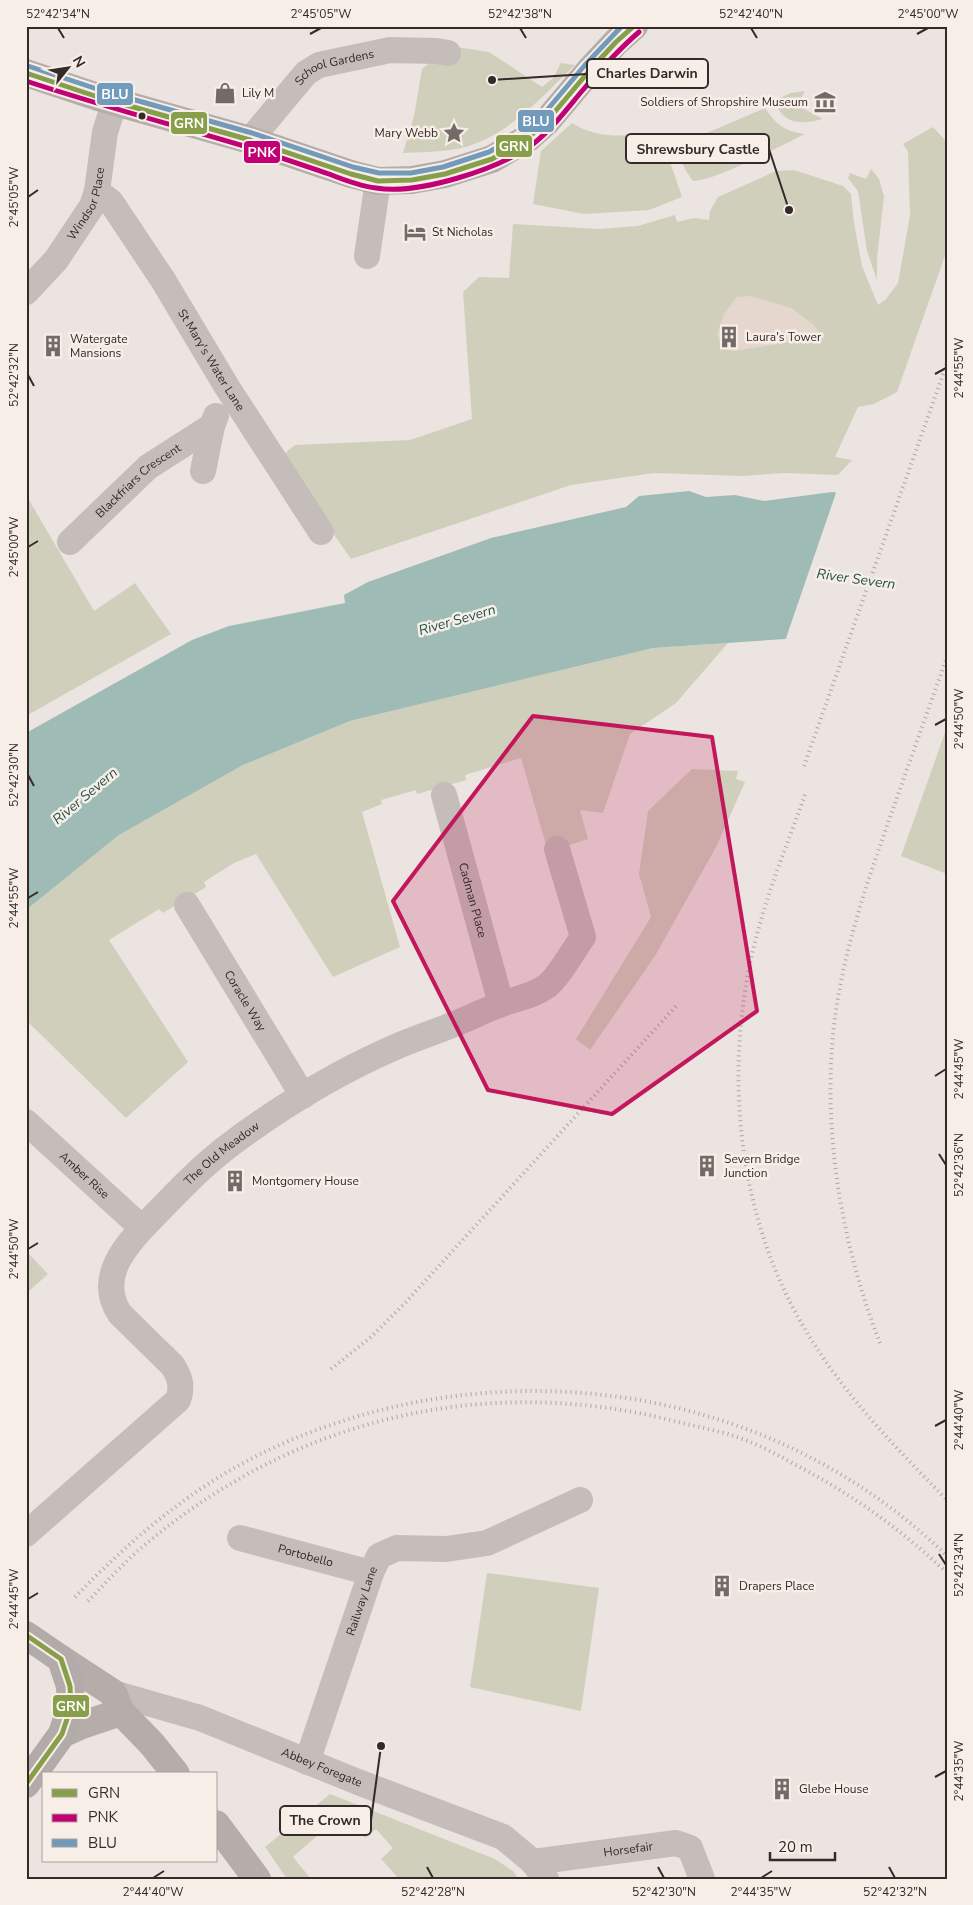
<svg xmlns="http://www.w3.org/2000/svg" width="973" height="1905" viewBox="0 0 973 1905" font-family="'Nunito Sans',sans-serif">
  <rect width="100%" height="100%" fill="#ece4e0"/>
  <g fill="#d0cfbc" fill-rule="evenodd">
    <path d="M450,46L489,52L542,87L553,78L561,63L575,65C539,99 503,143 450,150C435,152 419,152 403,153L414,116L422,69Z"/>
    <path d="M805,91L797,105L823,119C804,124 786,126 776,105L777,99L791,93Z"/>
    <path d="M765,108C777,125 784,131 805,134C784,144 713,182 693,181L686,171L674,147Z"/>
    <path d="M572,123C601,141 628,135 660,133L682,197L649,210L584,214L533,204L541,151Z"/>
    <path d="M933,127L947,142V250L897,392L874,404L858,407L835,457L852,460L838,475L783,473L743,476L654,473L571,485L351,559L280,457L295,445L410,440L472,419L463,292L479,277L509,278L513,224L599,229L638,226L675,215L677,222L694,218L709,220L710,211L718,197L776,171L794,170L843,186L851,194L854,223L862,266L878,305L886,299L898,283L910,215L908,152L903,144ZM813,324L821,337L732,351Z"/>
    <path d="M871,169L879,179L884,196L877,258V280L867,251L858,191L848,178L850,173L866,179Z"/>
    <path d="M26,495L94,611L135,583L171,634L26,716Z"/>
    <path d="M728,643L676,703L630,734L603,813L580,810L588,839L548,852L521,758L465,775L466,780L417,794L416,790L381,800L382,804L362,812L400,947L333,977L256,854L234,863L204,882L206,887L163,913L159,909L109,940L188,1062L126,1118L26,1020V910L119,835L243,765L350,721L653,648Z"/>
    <path d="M947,727V874L901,856Z"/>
    <path d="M692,769L738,771L736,779L745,782L716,847L655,956L590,1050L576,1039L651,917L639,874L648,811Z"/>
    <path d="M27,1252L48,1274L26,1294V1253Z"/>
    <path d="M487,1573L599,1588L581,1711L470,1687Z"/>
    <path d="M330,1794L495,1859L513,1871L519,1879H399L381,1859L393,1848L376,1829L365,1838L343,1813L293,1857L311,1879H287L265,1847Z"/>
  </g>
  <path fill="#e5d6ce" d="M751,296L791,308L813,324L822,337L732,351L721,345L717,334L724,314L737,297Z"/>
  <path fill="#9fbbb5" d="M689,491L706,497L735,495L764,501L832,492L947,508L815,637L653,648L350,721L243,765L119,835L26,910V733L192,640L229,626L345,603L344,595L368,582L491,538L626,507L639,496Z"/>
  <path fill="#ece4e0" d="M837,490L947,505V686L815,639L785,641Z"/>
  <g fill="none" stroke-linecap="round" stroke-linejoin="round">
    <g stroke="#c4bdba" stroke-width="26">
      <path id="s1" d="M250,140L306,73L319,65L390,50L436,51L448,53"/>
      <path id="s2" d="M97,191L111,202L163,280L227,387L321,532"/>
      <path d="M367,256L378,181"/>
      <path id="s3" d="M26,292L56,260L92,206L97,191L105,132L115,101"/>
      <path d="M203,471L212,426L216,416"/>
      <path id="s4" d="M70,542L148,467L212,426"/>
      <path id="s5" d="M444,795L501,1004"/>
      <path id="s6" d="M187,905L303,1096"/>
      <path id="s7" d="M26,1122L142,1228"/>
      <path id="s8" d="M26,1534L178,1400C183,1386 180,1378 173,1366L120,1314C95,1277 128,1242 153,1217C177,1192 200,1168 227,1147C280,1107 339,1071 400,1045C419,1037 438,1031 457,1023C472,1017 487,1009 502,1004C517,998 534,996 547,986C558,978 574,949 583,937L557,849"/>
      <path id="s9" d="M240,1538L371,1573"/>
      <path id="s10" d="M113,1693L200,1718L358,1782L503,1837L533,1862L546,1879"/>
      <path id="s11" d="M307,1762L371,1573L379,1556L397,1548L446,1549L487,1543L580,1500"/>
      <path id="s12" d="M533,1862L676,1843L690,1848L702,1879"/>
    </g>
    <g stroke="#b5adaa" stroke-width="28">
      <path d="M26,73L98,97L250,140L351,174L378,181L412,180L445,174L492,159L528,138L547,121L590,70L616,42L634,26"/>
      <path d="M61,1659L113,1693L121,1712L152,1744L176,1774"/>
      <path d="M62,1734L82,1725L121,1712"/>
      <path d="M216,1824L257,1879"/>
    </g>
    <path stroke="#b3aba9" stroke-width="28" d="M26,1635L61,1659L70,1686L71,1707L62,1734L26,1784"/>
    <g stroke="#aca6a4" stroke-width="4" stroke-dasharray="1 4" stroke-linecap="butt">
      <path d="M804,766L947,363"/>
      <path d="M805,795C784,853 759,913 748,974C725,1097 743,1232 811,1339C848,1399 898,1450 947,1500"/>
      <path d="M880,1343C840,1241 820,1120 836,1010C846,943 868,880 890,817C909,764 928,710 947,657"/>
      <path d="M331,1369L371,1337L406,1302L677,1005"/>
      <path d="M75,1597C133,1537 197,1483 273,1448C497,1345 769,1382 947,1556"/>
      <path d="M88,1601C107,1582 125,1561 146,1544C292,1421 476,1375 662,1418C684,1424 706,1428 728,1434C751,1441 773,1452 794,1464C850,1493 901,1529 947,1573"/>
    </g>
    <g stroke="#f8eee8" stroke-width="9">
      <g id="bus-1">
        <path d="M26,73L98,97L250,140L351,174L378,181L412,180L445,174L492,159L528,138L547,121L590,70L616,42L634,26"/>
        <path d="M26,1635L61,1659L70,1686L71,1707L62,1734L26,1784"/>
      </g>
    </g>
    <g stroke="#f8eee8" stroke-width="9">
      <path id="bus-2" d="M26,81C99,105 173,125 247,147C274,155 302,165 329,174C344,180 360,186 376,188C419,195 499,169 533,144C552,129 566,110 582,91C600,70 618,50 639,32"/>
    </g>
    <g stroke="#f8eee8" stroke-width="9">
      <path id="bus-3" d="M28,66L100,90L252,133L353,167L379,173H411L443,167L489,152L524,132L542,116L585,65L622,26"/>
    </g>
    <use href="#bus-1" stroke="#879f4a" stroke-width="5"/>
    <use href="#bus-2" stroke="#c10076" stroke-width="5"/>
    <use href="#bus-3" stroke="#729abb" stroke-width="5"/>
  </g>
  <path fill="#c2185b" fill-opacity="0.2" stroke="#c2185b" stroke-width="4" stroke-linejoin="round" d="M533,716L712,737L757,1011L612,1114L488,1090L393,901Z"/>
  <path fill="none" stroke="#342a28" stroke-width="2" d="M58,28L64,38M520,28L526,38M751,28L757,38M310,34L321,28M917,34L928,28M28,197L38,190M935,374L946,368M28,375L34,386M28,547L38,541M935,725L946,719M28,775L34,786M28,898L38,892M935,1076L946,1069M939,1154L946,1165M28,1249L38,1243M935,1426L946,1420M939,1554L946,1565M28,1599L38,1593M935,1777L946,1771M427,1867L433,1878M658,1867L664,1878M889,1867L895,1878M153,1878L164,1871M761,1878L772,1871"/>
  <defs>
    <g id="shop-bare" transform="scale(1.725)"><path d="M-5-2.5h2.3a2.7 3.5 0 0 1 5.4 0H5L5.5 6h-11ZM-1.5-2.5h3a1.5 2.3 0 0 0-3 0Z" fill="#746b68" stroke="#f8eee8" stroke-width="2.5" paint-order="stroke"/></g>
    <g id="museum-bare" transform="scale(1.725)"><path d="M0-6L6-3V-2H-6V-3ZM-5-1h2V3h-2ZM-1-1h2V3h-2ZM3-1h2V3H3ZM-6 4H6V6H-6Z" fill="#746b68" stroke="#f8eee8" stroke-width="2.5" paint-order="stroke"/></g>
    <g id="sight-bare" transform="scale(1.725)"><path d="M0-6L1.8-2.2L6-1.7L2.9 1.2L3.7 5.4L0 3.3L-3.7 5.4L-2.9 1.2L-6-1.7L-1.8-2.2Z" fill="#746b68" stroke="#f8eee8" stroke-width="2.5" paint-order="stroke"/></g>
    <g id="hotel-bare" transform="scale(1.725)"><path d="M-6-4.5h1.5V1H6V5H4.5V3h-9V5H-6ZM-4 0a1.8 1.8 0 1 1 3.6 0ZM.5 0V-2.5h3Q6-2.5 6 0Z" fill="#746b68" stroke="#f8eee8" stroke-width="2.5" paint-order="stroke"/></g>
    <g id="building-bare" transform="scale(1.725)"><path d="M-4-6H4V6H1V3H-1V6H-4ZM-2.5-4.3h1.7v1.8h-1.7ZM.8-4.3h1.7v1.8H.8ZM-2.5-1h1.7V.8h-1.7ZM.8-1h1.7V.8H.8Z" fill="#746b68" stroke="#f8eee8" stroke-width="2.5" paint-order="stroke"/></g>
  </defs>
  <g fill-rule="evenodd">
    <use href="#shop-bare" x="225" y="93"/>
    <use href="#museum-bare" x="825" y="102"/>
    <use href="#sight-bare" x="454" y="133"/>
    <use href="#hotel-bare" x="415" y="232"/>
    <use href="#building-bare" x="729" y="337"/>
    <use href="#building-bare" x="53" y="346"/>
    <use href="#building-bare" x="707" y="1166"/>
    <use href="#building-bare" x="235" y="1181"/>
    <use href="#building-bare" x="722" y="1586"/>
    <use href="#building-bare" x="782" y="1789"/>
  </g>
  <circle fill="#342a28" stroke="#f8eee8" stroke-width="2" cx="142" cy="116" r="4.5"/>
  <g text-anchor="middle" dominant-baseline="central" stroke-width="5" stroke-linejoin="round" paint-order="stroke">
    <g font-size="12" fill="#342a28" stroke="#f8eee8">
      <text stroke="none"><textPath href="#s1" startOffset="116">School Gardens</textPath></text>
      <text stroke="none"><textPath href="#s3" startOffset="109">Windsor Place</textPath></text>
      <text stroke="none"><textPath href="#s2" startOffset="205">St Mary's Water Lane</textPath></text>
      <text stroke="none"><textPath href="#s4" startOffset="92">Blackfriars Crescent</textPath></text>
      <text stroke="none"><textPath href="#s5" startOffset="109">Cadman Place</textPath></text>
      <text stroke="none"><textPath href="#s6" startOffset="112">Coracle Way</textPath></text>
      <text stroke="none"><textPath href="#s8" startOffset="519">The Old Meadow</textPath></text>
      <text stroke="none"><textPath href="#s7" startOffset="79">Amber Rise</textPath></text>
      <text stroke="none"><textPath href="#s9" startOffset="68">Portobello</textPath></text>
      <text stroke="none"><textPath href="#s11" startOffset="170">Railway Lane</textPath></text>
      <text stroke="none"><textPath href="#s10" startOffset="222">Abbey Foregate</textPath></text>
      <text stroke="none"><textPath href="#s12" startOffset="96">Horsefair</textPath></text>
    </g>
    <g font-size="12" fill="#342a28" stroke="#f8eee8" text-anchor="start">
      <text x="242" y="93">Lily M</text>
      <text x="808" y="102" text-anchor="end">Soldiers of Shropshire Museum</text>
      <text x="438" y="133" text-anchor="end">Mary Webb</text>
      <text x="432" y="232">St Nicholas</text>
      <text x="746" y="337">Laura's Tower</text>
      <text x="70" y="339">Watergate<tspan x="70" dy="14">Mansions</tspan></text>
      <text x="724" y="1159">Severn Bridge<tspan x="724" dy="14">Junction</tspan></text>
      <text x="252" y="1181">Montgomery House</text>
      <text x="739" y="1586">Drapers Place</text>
      <text x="799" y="1789">Glebe House</text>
    </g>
    <g font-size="14" font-style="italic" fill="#22524c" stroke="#f8eee8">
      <text transform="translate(856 579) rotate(8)">River Severn</text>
      <text transform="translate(457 620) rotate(-16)">River Severn</text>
      <text transform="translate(85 796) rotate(-40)">River Severn</text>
    </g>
  </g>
  <path fill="none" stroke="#342a28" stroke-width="2" d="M492 80L587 74M789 210L769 149M381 1746L371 1820"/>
  <g fill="#342a28" stroke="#f8eee8" stroke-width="2">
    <circle cx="492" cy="80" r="5"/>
    <circle cx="789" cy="210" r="5"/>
    <circle cx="381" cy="1746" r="5"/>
  </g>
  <g fill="#f8eee8" stroke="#342a28" stroke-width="2">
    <rect x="587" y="59" width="121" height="29" rx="5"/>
    <rect x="626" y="134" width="143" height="29" rx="5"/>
    <rect x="280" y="1806" width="91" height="29" rx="5"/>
  </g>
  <g font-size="14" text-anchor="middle" font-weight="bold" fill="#342a28">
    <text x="647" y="78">Charles Darwin</text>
    <text x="698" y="154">Shrewsbury Castle</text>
    <text x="325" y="1825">The Crown</text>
  </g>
  <g stroke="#f8eee8" stroke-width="2">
    <rect x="96" y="82" width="38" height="24" rx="5" fill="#729abb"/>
    <rect x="517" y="109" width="38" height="24" rx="5" fill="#729abb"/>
    <rect x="170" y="111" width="38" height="24" rx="5" fill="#879f4a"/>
    <rect x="495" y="134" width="38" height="24" rx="5" fill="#879f4a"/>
    <rect x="243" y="140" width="38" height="24" rx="5" fill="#c10076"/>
    <rect x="52" y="1694" width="38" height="24" rx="5" fill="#879f4a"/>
  </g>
  <g font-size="14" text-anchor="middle" font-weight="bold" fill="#fff">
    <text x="115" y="99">BLU</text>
    <text x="536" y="126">BLU</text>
    <text x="189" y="128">GRN</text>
    <text x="514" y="151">GRN</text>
    <text x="262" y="157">PNK</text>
    <text x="71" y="1711">GRN</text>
  </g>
  <rect width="973" height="1905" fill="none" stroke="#f8eee8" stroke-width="55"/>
  <rect x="42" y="1772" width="175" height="90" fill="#f8eee8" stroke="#aaa09b"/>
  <rect x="52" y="1789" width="25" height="8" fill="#879f4a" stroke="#aaa09b"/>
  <text x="88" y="1798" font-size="15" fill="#342a28">GRN</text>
  <rect x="52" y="1814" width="25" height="8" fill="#c10076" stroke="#aaa09b"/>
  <text x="88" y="1822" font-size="15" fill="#342a28">PNK</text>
  <rect x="52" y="1839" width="25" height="8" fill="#729abb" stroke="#aaa09b"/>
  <text x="88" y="1848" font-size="15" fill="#342a28">BLU</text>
  <g transform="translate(68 68) rotate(60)" stroke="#f8eee8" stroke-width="4" paint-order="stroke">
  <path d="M0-4L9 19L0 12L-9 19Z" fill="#342a28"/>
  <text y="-8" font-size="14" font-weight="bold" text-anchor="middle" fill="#342a28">N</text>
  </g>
  <path d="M770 1852v8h65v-8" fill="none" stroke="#342a28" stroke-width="2.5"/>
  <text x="778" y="1852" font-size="15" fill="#342a28" stroke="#f8eee8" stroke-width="4" paint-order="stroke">20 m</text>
  <rect x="28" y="28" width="918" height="1850" fill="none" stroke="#342a28" stroke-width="2"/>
  <g font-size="12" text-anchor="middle" fill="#342a28">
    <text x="58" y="18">52°42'34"N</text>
    <text x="321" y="18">2°45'05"W</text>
    <text x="520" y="18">52°42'38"N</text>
    <text x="751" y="18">52°42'40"N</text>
    <text x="928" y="18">2°45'00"W</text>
    <text transform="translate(14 197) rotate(-90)" y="4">2°45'05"W</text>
    <text transform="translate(959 368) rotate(-90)" y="4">2°44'55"W</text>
    <text transform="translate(14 375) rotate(-90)" y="4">52°42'32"N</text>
    <text transform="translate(14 547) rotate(-90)" y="4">2°45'00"W</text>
    <text transform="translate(959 719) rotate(-90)" y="4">2°44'50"W</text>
    <text transform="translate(14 775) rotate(-90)" y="4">52°42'30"N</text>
    <text transform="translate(14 898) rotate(-90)" y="4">2°44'55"W</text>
    <text transform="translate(959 1069) rotate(-90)" y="4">2°44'45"W</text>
    <text transform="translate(959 1165) rotate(-90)" y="4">52°42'36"N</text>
    <text transform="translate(14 1249) rotate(-90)" y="4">2°44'50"W</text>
    <text transform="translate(959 1420) rotate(-90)" y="4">2°44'40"W</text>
    <text transform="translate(959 1565) rotate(-90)" y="4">52°42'34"N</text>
    <text transform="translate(14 1599) rotate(-90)" y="4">2°44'45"W</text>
    <text transform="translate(959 1771) rotate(-90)" y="4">2°44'35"W</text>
    <text x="153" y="1896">2°44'40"W</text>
    <text x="433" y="1896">52°42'28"N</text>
    <text x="664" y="1896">52°42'30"N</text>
    <text x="761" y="1896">2°44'35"W</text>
    <text x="895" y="1896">52°42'32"N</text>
  </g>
</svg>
